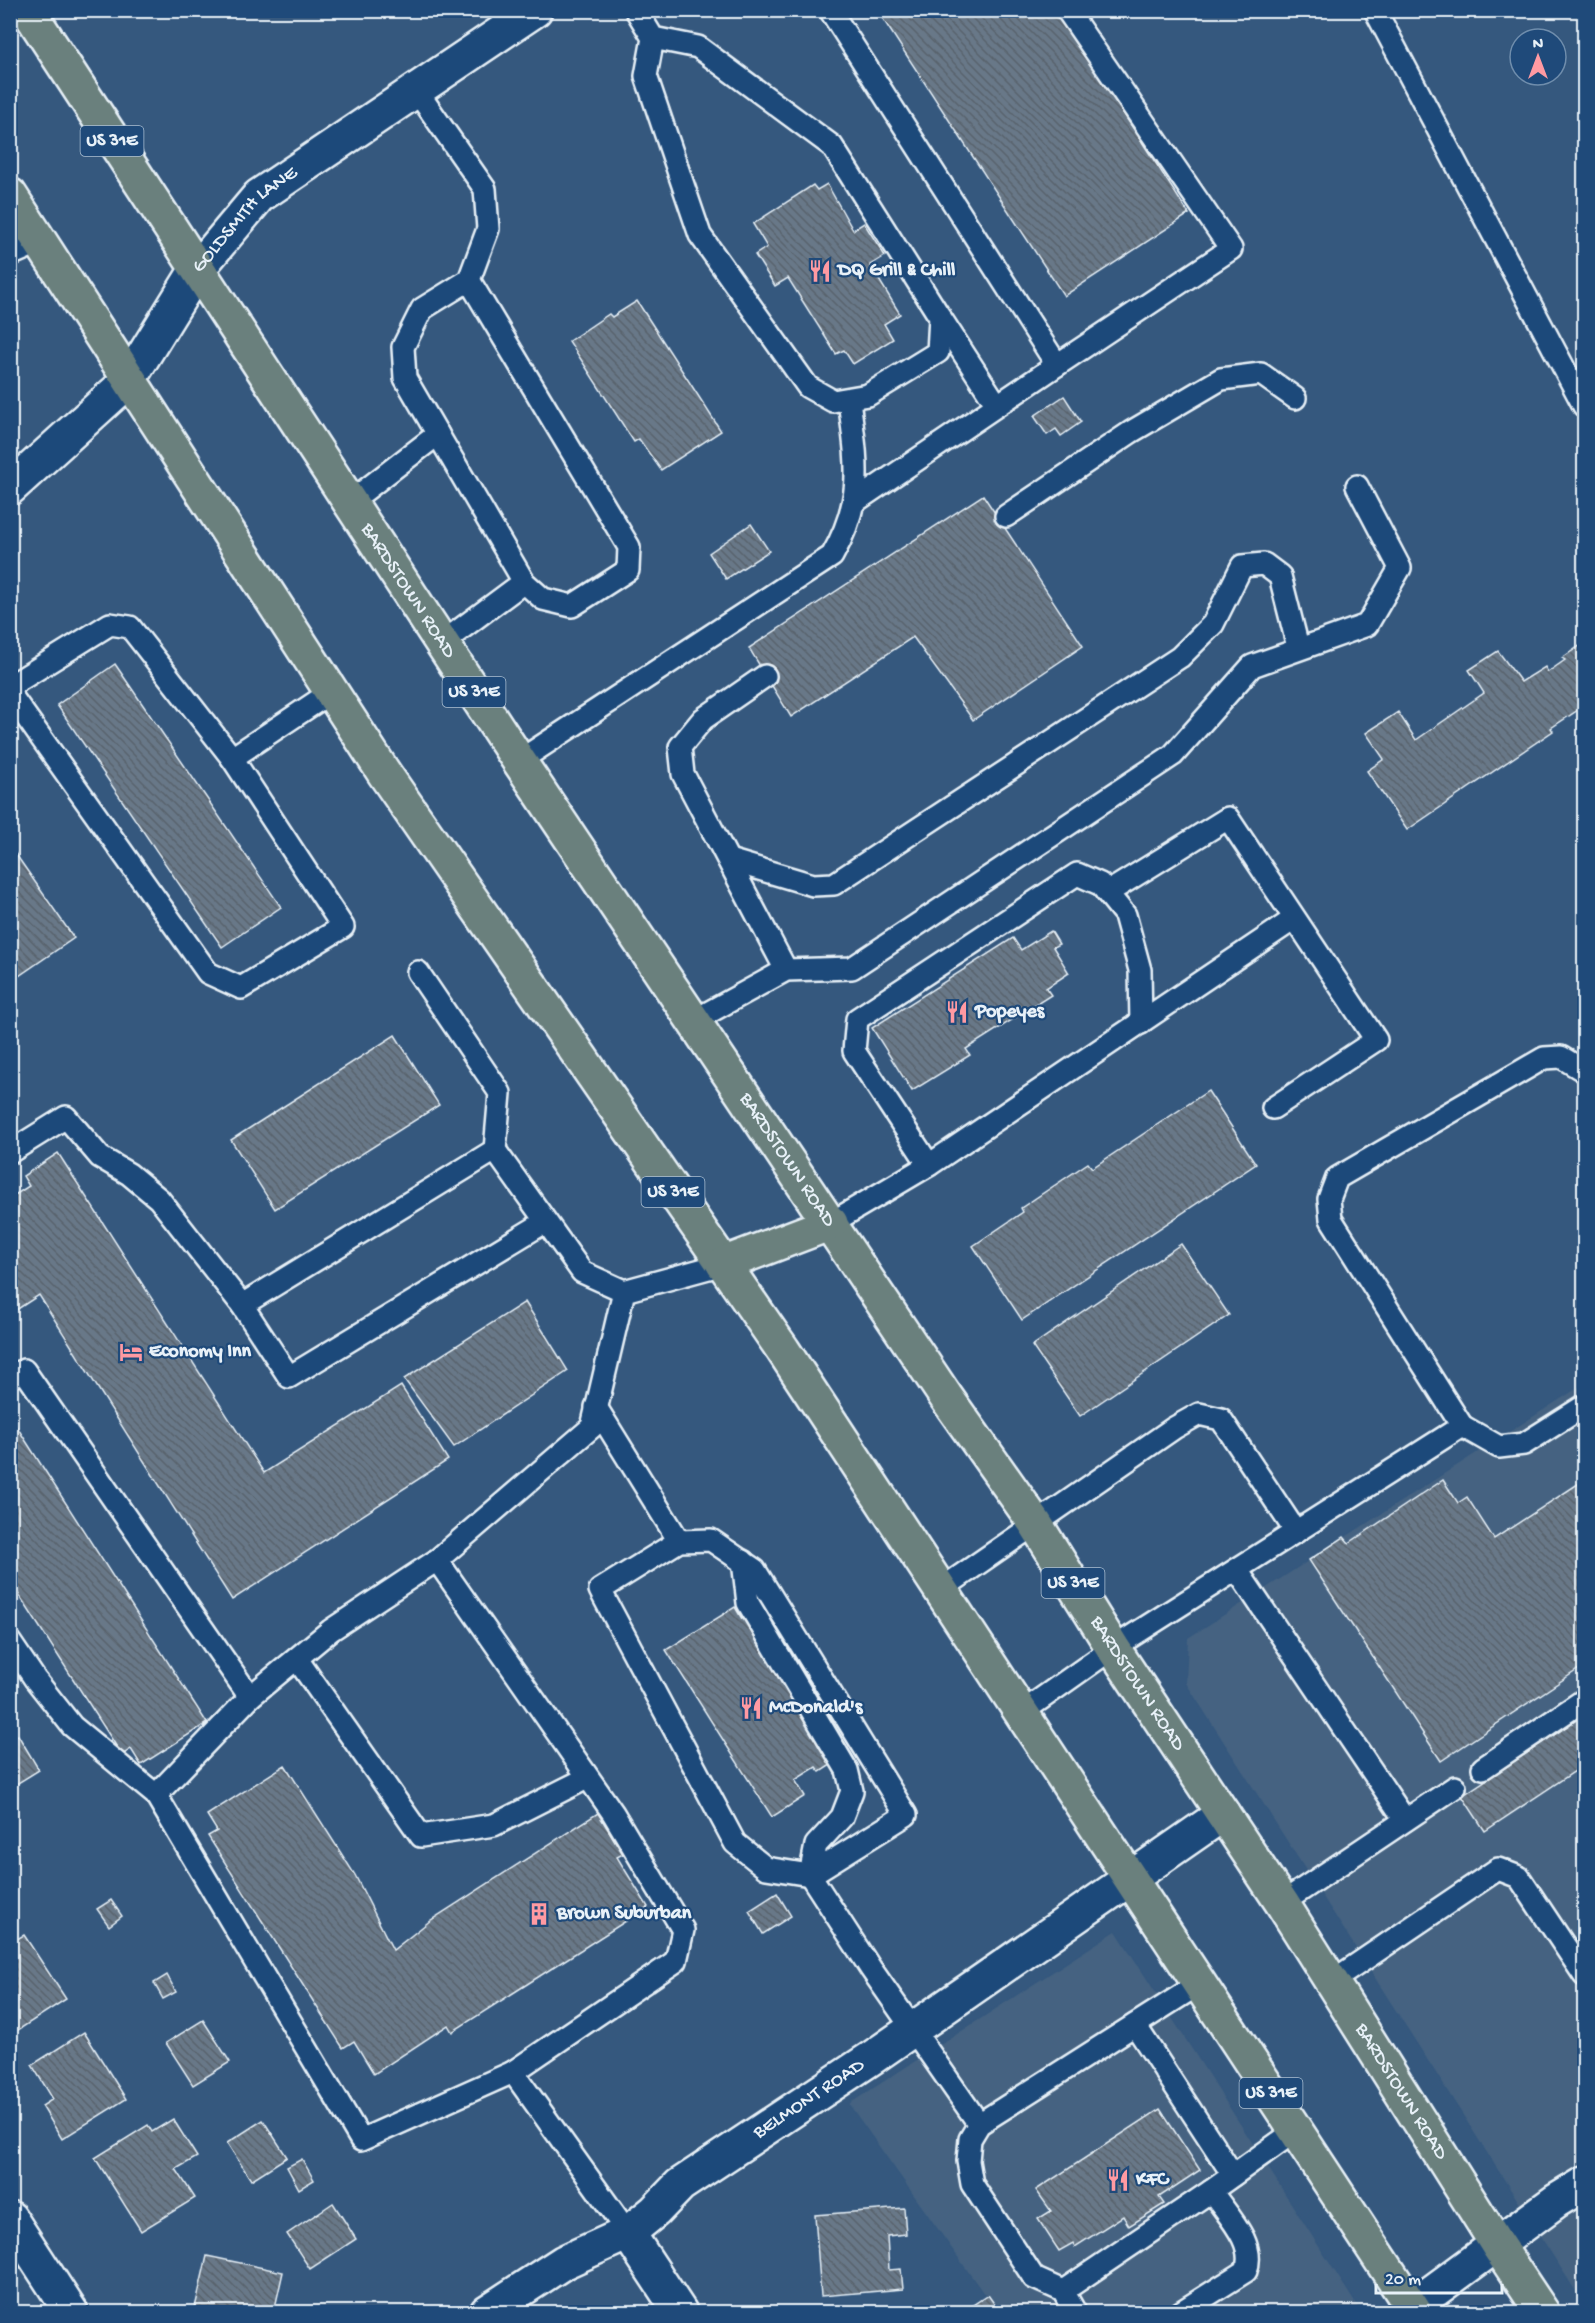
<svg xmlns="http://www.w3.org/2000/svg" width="1595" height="2323" viewBox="0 0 1595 2323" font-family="'Gochi Hand',sans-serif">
  <defs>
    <pattern id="building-back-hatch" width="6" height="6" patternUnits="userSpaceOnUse" patternTransform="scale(1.5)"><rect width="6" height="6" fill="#687888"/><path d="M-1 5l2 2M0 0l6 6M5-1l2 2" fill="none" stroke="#59626c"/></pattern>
  </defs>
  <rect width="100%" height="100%" fill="#35587e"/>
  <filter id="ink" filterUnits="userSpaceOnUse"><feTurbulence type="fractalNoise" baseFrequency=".0167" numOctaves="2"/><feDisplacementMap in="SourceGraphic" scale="12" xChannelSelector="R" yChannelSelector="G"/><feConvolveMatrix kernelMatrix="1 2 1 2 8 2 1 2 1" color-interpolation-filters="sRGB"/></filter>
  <g filter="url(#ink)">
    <g fill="#446281">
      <path d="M1584,1384V2304L1186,1683L1188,1638Z"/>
      <path d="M1116,1931L1361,2312H997L849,2104Z"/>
    </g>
    <g fill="url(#building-back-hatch)" stroke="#e8f1f8" stroke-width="1.5">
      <path d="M877,10H1056L1189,214L1064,296Z"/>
      <path d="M827,184L853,230L864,223L885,256L870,265L900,314L884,324L893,339L853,364L844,350L836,354L788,278L775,286L755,255L767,247L753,224L813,185L817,190Z"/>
      <path d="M637,301L721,431L661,470L639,439L634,442L569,341L609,314L612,317Z"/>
      <path d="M1064,396L1081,422L1061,436L1056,429L1047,435L1034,416Z"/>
      <path d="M983,495L1083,646L973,720L913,637L791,717L749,648Z"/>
      <path d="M751,524L769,551L726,579L709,553Z"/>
      <path d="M1584,643V706L1551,728L1553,731L1407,830L1367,771L1384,759L1366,733L1398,712L1416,740L1484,693L1469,670L1498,651L1521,682L1545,667L1548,672L1565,660L1562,658Z"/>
      <path d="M115,664L281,907L222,947L57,705Z"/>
      <path d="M10,846L74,938L10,982Z"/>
      <path d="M1051,931L1059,944L1053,947L1069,973L1046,988L1051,995L966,1049L970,1055L912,1091L872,1028L1013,938L1021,950Z"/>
      <path d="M395,1035L439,1105L275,1209L231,1140Z"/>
      <path d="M1208,1091L1256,1164L1022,1320L973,1246L1023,1212L1021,1208L1088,1163L1092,1168Z"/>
      <path d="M58,1153L264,1473L401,1386L448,1460L232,1600L39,1295L10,1314V1198L29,1186L23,1176Z"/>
      <path d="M1181,1244L1229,1315L1080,1416L1032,1346Z"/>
      <path d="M525,1302L568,1371L454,1447L404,1379Z"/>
      <path d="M15,1424L207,1723L141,1765L131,1749L122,1755L10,1581V1426Z"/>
      <path d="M1443,1480L1458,1503L1467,1497L1494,1539L1584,1480V1677L1579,1669L1441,1761L1309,1560L1344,1537L1349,1543Z"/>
      <path d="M735,1607L742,1619L751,1614L772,1647L764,1653L834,1763L820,1772L816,1767L795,1780L805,1796L772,1817L666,1650Z"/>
      <path d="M1584,1715V1765L1485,1831L1462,1796Z"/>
      <path d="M18,1735L39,1770L10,1788V1739Z"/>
      <path d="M285,1765L355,1875L393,1950L431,1920L598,1813L623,1854L617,1857L648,1907L452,2032L448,2025L374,2074L354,2041L343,2048L208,1836L217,1831L207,1815Z"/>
      <path d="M777,1893L791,1916L763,1934L749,1911Z"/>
      <path d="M111,1900L122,1916L109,1926L97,1909Z"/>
      <path d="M24,1935L66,1999L12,2034L10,1943Z"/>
      <path d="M167,1975L176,1992L163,1999L154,1983Z"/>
      <path d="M203,2020L230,2062L193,2085L166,2043Z"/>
      <path d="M84,2032L126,2099L62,2139L42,2106L53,2099L32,2065Z"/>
      <path d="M1160,2109L1200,2170L1159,2197L1164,2204L1129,2226L1123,2216L1075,2247L1073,2243L1059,2251L1038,2219L1051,2211L1036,2190Z"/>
      <path d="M173,2119L197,2157L176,2169L195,2198L141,2231L95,2158L148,2125L152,2132Z"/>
      <path d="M263,2120L287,2157L251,2180L227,2143Z"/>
      <path d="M302,2159L314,2180L299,2189L287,2167Z"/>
      <path d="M333,2203L356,2239L310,2269L287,2234Z"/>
      <path d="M904,2208L906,2234L887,2236L889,2270L901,2269L903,2289L821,2296L815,2215Z"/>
      <path d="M207,2256L283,2272L274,2312H194Z"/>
      <path d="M988,2295L1000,2312H974L970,2307Z"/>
    </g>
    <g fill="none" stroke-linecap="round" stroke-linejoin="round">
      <g stroke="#e8f1f8" stroke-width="26">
        <g id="lane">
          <path d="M636,10L653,38L646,76L700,235L808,387L833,401L868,395L938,352L940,317L832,146L698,47L653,38"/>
          <path d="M830,10L1057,365L1231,249L1067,10"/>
          <path d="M1375,10L1584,406"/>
          <path d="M416,90L485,189L488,229L469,280L629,547L628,570L572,606L543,599L524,582L405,378L403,347L422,309L469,280"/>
          <path d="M10,255L40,242"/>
          <path d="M940,317L997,405"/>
          <path d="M856,501L1057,365"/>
          <path d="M350,502L438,434"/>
          <path d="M1006,516L1131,432L1221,379L1261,374L1295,398"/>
          <path d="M442,643L524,582"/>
          <path d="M765,676L703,719L680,747L683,774L786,970"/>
          <path d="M10,686L110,624L130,627L232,758"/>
          <path d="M10,694L208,973L241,988L343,927L232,758L331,692"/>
          <path d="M519,761L832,556C865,498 857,463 849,400"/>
          <path d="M729,860L813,885L834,884L1180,657L1213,624L1242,566L1264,564L1280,576L1298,647"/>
          <path d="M1107,893L1228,818L1376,1040L1273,1108"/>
          <path d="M418,972L500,1093L495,1150"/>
          <path d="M695,1020L786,970L852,968L1173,755L1252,666L1367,625L1400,568L1357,486"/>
          <path d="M10,1152L66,1117L100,1157L129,1174L159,1199L242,1305L495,1150L582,1272L624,1291"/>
          <path d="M929,1165L854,1051L857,1019L1077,874L1100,884L1125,915L1140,970L1141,1023"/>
          <path d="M831,1223L929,1165L1294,919"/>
          <path d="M242,1305L289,1377L545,1222"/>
          <path d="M10,1377L24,1370L250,1697"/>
          <path d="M596,1407L679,1541"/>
          <path d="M1462,1426L1499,1447L1524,1444L1584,1406"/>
          <path d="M711,1540L755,1570L906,1815L810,1875L766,1868L735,1843L600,1590L679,1541Z"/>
          <path d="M437,1560L592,1427L624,1291L723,1264"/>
          <path d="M743,1561L748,1603L847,1770L852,1791L842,1817L816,1845L810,1875L871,1969L979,2124"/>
          <path d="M1237,1570L1405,1820"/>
          <path d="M940,1590L1174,1428L1199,1414L1221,1419L1296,1532"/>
          <path d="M10,1642L35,1679L72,1726L156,1795L361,2140L513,2072L628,2233"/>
          <path d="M297,1659L421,1836L494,1825L587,1778"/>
          <path d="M1021,1713L1113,1648L1462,1426L1331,1219L1329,1199L1337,1178L1544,1058L1561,1057L1584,1071"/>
          <path d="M1483,1768L1584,1700"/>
          <path d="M156,1795L250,1697L331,1630L437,1560L613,1813L683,1930L676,1961L513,2072"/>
          <path d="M1282,1903L1455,1787"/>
          <path d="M1331,1982L1498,1869L1519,1877L1584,1975"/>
          <path d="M1135,2025L1233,2175"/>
          <path d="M1063,2291L1211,2191"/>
          <path d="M1075,2312L1063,2291L1034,2278L972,2184L968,2161L970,2139L979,2124L1199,1984"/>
          <path d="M1181,2312L1246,2271C1257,2243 1226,2214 1211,2191L1295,2131"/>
        </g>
      </g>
      <g stroke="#e8f1f8" stroke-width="38">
        <g id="street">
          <path d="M10,2218L71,2312"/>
          <path d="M628,2233L680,2312"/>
          <path d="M1412,2307L1556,2201L1584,2184"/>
          <path id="s1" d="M487,2312L564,2262L628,2233L655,2211L680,2185L873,2057L1223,1814"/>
        </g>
      </g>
      <g stroke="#e8f1f8" stroke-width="38">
        <g id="secondary">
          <path id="s2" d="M10,488L128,381L196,271L259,196L535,10"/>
        </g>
      </g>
      <g stroke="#e8f1f8" stroke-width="38">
        <g id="primary">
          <path id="s3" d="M28,10L519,761L946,1397L1035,1523L1113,1648L1282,1903L1498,2246L1542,2312"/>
          <path d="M10,195L384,773L783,1350L1415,2312"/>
          <path d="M723,1264L831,1223"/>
        </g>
      </g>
      <use href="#lane" stroke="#1f4a7a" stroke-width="21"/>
      <use href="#street" stroke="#1f4a7a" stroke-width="33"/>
      <use href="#secondary" stroke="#1f4a7a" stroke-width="33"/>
      <use href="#primary" stroke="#6a807d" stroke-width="33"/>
    </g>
  </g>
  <defs>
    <g id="restaurant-bare" transform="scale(1.8)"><path d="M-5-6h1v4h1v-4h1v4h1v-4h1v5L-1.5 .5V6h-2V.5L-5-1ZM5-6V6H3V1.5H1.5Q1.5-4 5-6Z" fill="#ff9aa2" stroke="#1f4a7a" stroke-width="2.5" paint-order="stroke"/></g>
    <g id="hotel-bare" transform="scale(1.8)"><path d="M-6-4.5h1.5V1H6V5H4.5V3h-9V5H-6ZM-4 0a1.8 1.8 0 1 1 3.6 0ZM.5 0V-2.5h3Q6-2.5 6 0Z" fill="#ff9aa2" stroke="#1f4a7a" stroke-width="2.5" paint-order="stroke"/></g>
    <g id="building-bare" transform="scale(1.8)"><path d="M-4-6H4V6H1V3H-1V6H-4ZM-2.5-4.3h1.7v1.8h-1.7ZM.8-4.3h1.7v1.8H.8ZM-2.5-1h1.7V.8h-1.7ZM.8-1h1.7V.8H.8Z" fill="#ff9aa2" stroke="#1f4a7a" stroke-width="2.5" paint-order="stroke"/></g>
  </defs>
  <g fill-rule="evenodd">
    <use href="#restaurant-bare" x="820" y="271"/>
    <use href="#restaurant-bare" x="957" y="1012"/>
    <use href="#hotel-bare" x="131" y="1352"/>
    <use href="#restaurant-bare" x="751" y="1708"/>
    <use href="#building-bare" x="539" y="1914"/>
    <use href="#restaurant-bare" x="1118" y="2180"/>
  </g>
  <g text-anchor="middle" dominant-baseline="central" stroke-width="4.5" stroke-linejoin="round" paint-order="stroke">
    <g fill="#1f4a7a" stroke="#acbfd2" stroke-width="1.5">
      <rect x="80.5" y="126" width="63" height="30" rx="4.5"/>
      <rect x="442.5" y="677" width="63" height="30" rx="4.5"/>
      <rect x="641.5" y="1177" width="63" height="30" rx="4.5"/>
      <rect x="1041.5" y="1568" width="63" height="30" rx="4.5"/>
      <rect x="1239.5" y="2078" width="63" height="30" rx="4.5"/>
    </g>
    <g font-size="18" font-weight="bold" fill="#e8f1f8">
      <text x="112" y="141">US 31E</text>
      <text x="474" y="692">US 31E</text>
      <text x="673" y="1192">US 31E</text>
      <text x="1073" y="1583">US 31E</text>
      <text x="1271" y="2093">US 31E</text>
    </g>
    <g font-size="20" fill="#e8f1f8" stroke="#1f4a7a">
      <text stroke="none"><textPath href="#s2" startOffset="360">GOLDSMITH LANE</textPath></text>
      <text stroke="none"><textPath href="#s3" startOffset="694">BARDSTOWN ROAD</textPath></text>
      <text stroke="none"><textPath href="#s3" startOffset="1378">BARDSTOWN ROAD</textPath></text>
      <text stroke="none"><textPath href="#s3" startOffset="2008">BARDSTOWN ROAD</textPath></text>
      <text stroke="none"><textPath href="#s3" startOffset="2494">BARDSTOWN ROAD</textPath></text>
      <text stroke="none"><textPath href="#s1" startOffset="388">BELMONT ROAD</textPath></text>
    </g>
    <g font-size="20" font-weight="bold" fill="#e8f1f8" stroke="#1f4a7a" text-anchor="start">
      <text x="838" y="271">DQ Grill &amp; Chill</text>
      <text x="975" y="1012">Popeyes</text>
      <text x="149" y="1352">Economy Inn</text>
      <text x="769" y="1708">McDonald's</text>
      <text x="557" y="1914">Brown Suburban</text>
      <text x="1136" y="2180">KFC</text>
    </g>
  </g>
  <rect width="1595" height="2323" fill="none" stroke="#1f4a7a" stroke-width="36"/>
  <rect x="18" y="18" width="1559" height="2287" fill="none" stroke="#e8f1f8" stroke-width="2" filter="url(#ink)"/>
  <g transform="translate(1538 57)"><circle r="28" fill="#1f4a7a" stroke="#6f8dac" stroke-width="1.5"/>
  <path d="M0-4.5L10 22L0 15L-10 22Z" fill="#ff9aa2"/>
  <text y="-9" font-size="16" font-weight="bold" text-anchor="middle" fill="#e8f1f8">N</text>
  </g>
  <path d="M1376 2284v9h126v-9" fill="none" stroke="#e8f1f8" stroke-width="3"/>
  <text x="1385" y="2284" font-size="18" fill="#e8f1f8" stroke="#1f4a7a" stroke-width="4.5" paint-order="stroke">20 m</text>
</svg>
